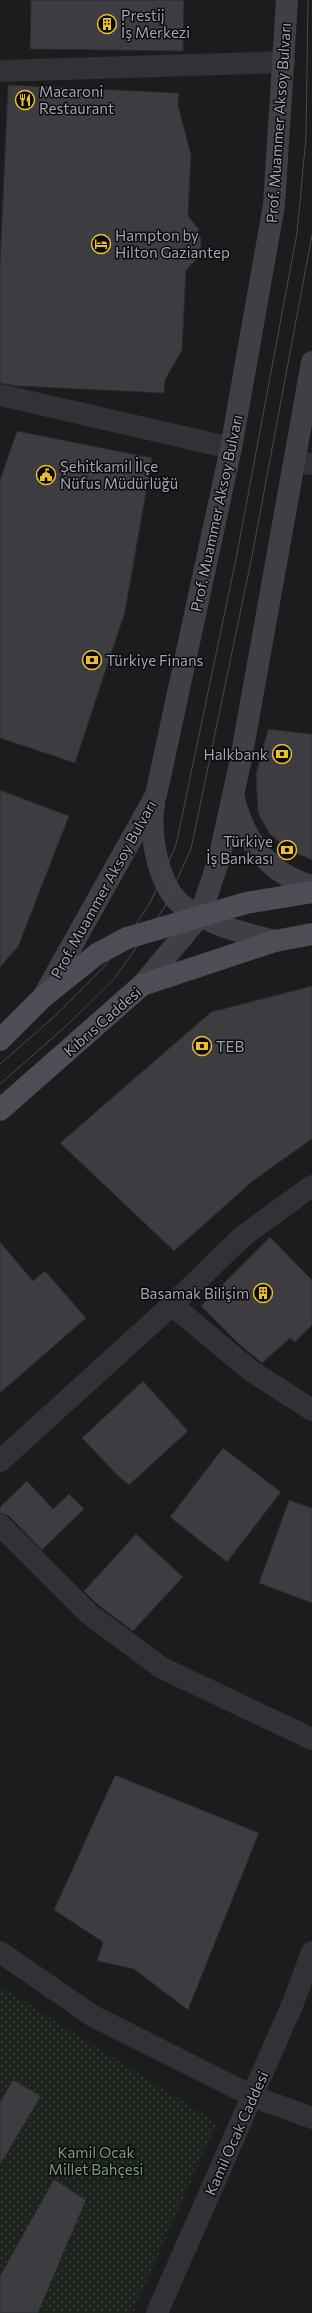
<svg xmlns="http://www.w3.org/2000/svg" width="312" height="2313" viewBox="0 0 312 2313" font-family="Commissioner,sans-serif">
  <defs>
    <pattern id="grass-dots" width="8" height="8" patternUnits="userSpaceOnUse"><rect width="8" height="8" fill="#1c231d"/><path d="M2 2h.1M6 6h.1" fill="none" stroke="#3a403b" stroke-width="1.8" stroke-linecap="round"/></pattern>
  </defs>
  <rect width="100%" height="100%" fill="#100f11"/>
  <rect fill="#1c1b1e" x="0" y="0" width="312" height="2313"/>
  <path fill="url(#grass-dots)" d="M0,1986L217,2123L133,2313H0Z"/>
  <g fill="#3c3c41" stroke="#2a292d">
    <path d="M31,0H184L183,51L30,49Z"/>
    <path d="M8,85L179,93L178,105L191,155L188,216L198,228L201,239V249L197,259L186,270L182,350L165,380L164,393L16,386L0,383V263Z"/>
    <path d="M17,431L152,458L125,612L75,763L0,738V480Z"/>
    <path d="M268,729L312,734V860L288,850L269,833L258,813L256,774Z"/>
    <path d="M0,790L69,816L18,947L0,967Z"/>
    <path d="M312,986V1139L254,1180L174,1251L60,1143L211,1012Z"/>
    <path d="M270,1237L312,1280V1325L295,1342L290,1338L262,1363L240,1345L201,1306Z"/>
    <path d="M0,1242L33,1281L45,1271L86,1318L0,1393Z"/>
    <path d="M143,1381L188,1431L129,1485L118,1476L82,1438Z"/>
    <path d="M223,1448L281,1492L227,1562L170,1517Z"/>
    <path d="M27,1481L53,1509L69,1494L84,1509L42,1550L9,1516L0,1513V1507Z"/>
    <path d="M289,1500L312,1508V1603L259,1583Z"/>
    <path d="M136,1534L183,1577L133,1631L97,1604L84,1591Z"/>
    <path d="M115,1775L259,1833L188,2010L134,1969L97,1961L103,1942L54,1910Z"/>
    <path d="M13,2080L41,2096L0,2165V2102Z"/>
    <path d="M54,2179L86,2200L38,2313H0V2276Z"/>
  </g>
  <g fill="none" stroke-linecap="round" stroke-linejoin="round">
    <g stroke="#313136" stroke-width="22">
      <path d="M0,71L284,62"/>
      <path d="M0,395L231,448"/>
      <path d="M295,462L312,464"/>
      <path d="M172,1305L250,1370L312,1410"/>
      <path d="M0,1461L172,1305L243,1236L312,1186"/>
      <path d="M0,1525L89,1614L162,1668L312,1739"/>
      <path d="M0,1952L93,2016L252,2096L312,2118"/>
    </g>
    <path stroke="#313136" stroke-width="22" d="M157,2313L293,2003L312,1952"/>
    <g stroke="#3f4046" stroke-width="22">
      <path d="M234,798C244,840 269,874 312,886"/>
      <path d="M154,804C149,835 158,890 186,908C213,926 244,933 275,941"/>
      <path d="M142,985L200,916L219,859L241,759L312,362"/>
      <path d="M43,997L156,795L231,448L274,205L287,0"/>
    </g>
    <g stroke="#4d4e55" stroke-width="22">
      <path d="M0,1040L43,997L97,954L127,938L246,903L312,892"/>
      <path d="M0,1110L142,985L275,941L312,934"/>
    </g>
    <g stroke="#48494f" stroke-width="1">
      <path d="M0,1064L55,1016L102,969L127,938L151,901L176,845L237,554L297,233L306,137L308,0"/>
      <path d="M0,1084L65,1027L114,979L164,908L191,849L252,556L312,235"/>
    </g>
  </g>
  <defs>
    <g id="building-ring" transform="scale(1)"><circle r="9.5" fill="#0b0b0c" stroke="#edbe2b" stroke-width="1.5"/><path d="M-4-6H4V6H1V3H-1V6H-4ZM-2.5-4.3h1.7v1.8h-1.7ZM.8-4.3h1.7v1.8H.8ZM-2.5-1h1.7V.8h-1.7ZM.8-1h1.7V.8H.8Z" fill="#edbe2b"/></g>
    <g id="restaurant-ring" transform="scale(1)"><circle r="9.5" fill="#0b0b0c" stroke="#edbe2b" stroke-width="1.5"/><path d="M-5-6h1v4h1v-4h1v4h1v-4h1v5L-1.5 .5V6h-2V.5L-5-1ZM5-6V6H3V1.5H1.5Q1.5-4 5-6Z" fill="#edbe2b"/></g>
    <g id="hotel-ring" transform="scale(1)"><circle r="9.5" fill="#0b0b0c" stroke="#edbe2b" stroke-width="1.5"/><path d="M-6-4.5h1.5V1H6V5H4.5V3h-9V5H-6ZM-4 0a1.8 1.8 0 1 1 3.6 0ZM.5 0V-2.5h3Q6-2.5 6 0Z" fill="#edbe2b"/></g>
    <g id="civic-ring" transform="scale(1)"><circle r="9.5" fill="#0b0b0c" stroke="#edbe2b" stroke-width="1.5"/><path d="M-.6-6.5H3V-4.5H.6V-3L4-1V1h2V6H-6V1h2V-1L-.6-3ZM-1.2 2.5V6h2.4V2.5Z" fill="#edbe2b"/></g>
    <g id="bank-ring" transform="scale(1)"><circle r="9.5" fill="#0b0b0c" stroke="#edbe2b" stroke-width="1.5"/><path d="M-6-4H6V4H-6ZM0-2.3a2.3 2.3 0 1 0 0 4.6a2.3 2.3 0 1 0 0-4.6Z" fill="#edbe2b"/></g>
  </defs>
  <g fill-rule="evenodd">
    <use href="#building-ring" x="107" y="24"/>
    <use href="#restaurant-ring" x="25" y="100"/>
    <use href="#hotel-ring" x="101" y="244"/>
    <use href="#civic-ring" x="46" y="475"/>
    <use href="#bank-ring" x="92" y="660"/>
    <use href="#bank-ring" x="282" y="754"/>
    <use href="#bank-ring" x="287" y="850"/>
    <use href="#bank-ring" x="202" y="1046"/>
    <use href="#building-ring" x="263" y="1293"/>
  </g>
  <g text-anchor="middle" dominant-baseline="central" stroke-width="3" stroke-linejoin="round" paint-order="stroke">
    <g font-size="15" fill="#a1a4b1" stroke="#0b0b0c" text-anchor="start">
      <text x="121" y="15">Prestij<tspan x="121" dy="17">İş Merkezi</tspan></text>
      <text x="39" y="91">Macaroni<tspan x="39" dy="17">Restaurant</tspan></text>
      <text x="115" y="235">Hampton by<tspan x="115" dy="17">Hilton Gaziantep</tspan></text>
      <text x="60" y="466">Şehitkamil İlçe<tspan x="60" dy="17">Nüfus Müdürlüğü</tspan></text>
      <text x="106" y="660">Türkiye Finans</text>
      <text x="268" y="754" text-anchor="end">Halkbank</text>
      <text x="273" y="841" text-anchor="end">Türkiye<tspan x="273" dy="17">İş Bankası</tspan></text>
      <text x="216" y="1046">TEB</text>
      <text x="249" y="1293" text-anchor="end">Basamak Bilişim</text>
    </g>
    <g font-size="15" fill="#a1a4b1" stroke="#0b0b0c">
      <text transform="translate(278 123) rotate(-86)">Prof. Muammer Aksoy Bulvarı</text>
      <text transform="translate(216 513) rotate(-78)">Prof. Muammer Aksoy Bulvarı</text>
      <text transform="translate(103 889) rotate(-61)">Prof. Muammer Aksoy Bulvarı</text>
      <text transform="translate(102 1021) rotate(-41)">Kıbrıs Caddesi</text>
      <text transform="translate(236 2133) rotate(-66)">Kamil Ocak Caddesi</text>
    </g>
    <g font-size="15" fill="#789c7d" stroke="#0b0b0c">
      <text x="96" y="2152">Kamil Ocak<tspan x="96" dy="17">Millet Bahçesi</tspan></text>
    </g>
  </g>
</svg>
